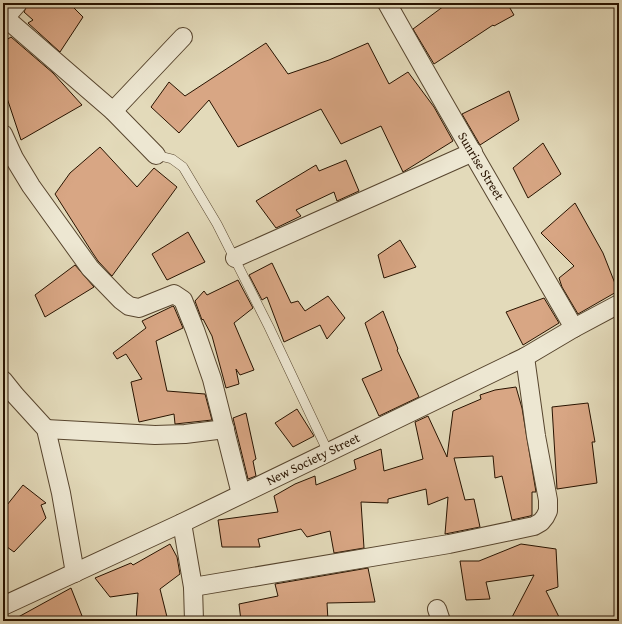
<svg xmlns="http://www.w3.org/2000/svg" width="622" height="624" viewBox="0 0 622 624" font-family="'Gentium Book Plus',serif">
  <rect width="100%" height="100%" fill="#e3daba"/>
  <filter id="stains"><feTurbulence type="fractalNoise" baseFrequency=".005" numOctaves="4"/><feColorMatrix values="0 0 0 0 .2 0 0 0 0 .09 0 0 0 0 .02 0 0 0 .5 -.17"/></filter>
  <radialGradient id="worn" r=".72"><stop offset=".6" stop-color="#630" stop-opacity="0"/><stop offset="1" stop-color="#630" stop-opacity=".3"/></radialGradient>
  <g fill="#d8a684" stroke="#281300">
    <path d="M28,3H69L83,17L60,52L28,23L33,20L24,12Z"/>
    <path d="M448,3H507L514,15L494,26L493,25L434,64L413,29Z"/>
    <path d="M11,37L53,73L82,105L21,140L3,86V42Z"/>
    <path d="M266,43L288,74L329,60L368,43L389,84L408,72L434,107L453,141L403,172L381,126L341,144L321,109L238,147L209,100L179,133L151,107L169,82L185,96Z"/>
    <path d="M509,91L519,120L480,145L462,114Z"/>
    <path d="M543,143L561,174L528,198L513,168Z"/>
    <path d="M100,147L137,187L154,168L177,187L112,276L98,261L92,252L55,194L70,173Z"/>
    <path d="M346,160L359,191L337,201L334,192L296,210L301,216L276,228L256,201L316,165L319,171Z"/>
    <path d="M575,203L603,253L618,291L578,314L562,287L559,278L574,266L541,233Z"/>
    <path d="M188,232L205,262L167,280L152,254Z"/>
    <path d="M400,240L416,267L384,278L378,255Z"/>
    <path d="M272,263L291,303L298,301L305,311L328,296L345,318L327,339L320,325L284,342L267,297L262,300L249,275Z"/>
    <path d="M75,265L94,287L45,317L35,295Z"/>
    <path d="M238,280L253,308L234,323L254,370L240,375L236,369L239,384L226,388L212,336L203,319L202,320L195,301L204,291L207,295Z"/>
    <path d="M544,298L559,323L523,345L506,312Z"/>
    <path d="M173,306L174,307L183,328L156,341L167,391L205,394L212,420L175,424L174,414L139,422L131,382L142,379L126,354L117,359L113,353L146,328L142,321Z"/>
    <path d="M383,311L398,349L397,350L419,397L379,416L362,379L382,370L365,323Z"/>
    <path d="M516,387L522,408L536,492H532V515L530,516L512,520L502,476L495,478L493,456L454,458L465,500L474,499L480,527L445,534L448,497L428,505L426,489L388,499V503L361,502L364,548L334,553L330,531L307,537L301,529L258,539L260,547H222L218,520L278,512L274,496L295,484L315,476L316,485L356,469L354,460L381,449L384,471L423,459L415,422L428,416L447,457L453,411L481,399L480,395L495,390Z"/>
    <path d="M588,403L595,442H592L597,483L557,489L552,407Z"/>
    <path d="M297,409L314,436L293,447L275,423Z"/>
    <path d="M246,413L256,459L253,461L256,476L248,479L233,418Z"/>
    <path d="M23,485L46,503L41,505L46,518L14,552L3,544V510Z"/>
    <path d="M170,544L177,557L180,574L160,589L168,621H136L138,593L110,597L95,578L131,563L133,565Z"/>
    <path d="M521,544L556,549L558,587L546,591L561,621H510L534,575L486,582L490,599L466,600L460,561H479Z"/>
    <path d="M368,568L375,602L327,603L328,621H241L239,604L278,596L275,584Z"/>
    <path d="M71,588L84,621H11Z"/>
  </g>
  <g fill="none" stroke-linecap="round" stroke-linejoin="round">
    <g stroke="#57452e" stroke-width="10">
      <path id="service" d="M156,155L172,159L183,167L217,224L269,327L328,452"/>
    </g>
    <g stroke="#57452e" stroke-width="20">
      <g id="minor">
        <path d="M387,3C448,112 512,220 574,328"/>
        <path d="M3,16L113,111L156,155"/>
        <path d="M5,18L18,3"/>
        <path d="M113,111L183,37"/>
        <path d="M3,134L14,158L31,186L90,268L121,300L129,306L139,308L174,294L183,300L195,330L212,379L241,494"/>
        <path d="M235,258L473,152"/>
        <path d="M3,380L15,395L46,429L61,493L75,573"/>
        <path d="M46,429L155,435L185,434L225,429"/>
        <path d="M182,523L193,587L194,621"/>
        <path d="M193,587L449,544L534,526L541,522L545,517L548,511V500L536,436L525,357"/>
        <path d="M3,606L182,523L525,357L574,328L619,304"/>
        <path d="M437,609L441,621"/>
      </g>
    </g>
    <use href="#service" stroke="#ede7d2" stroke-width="9"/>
    <use href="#minor" stroke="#ede7d2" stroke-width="18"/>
  </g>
  <g text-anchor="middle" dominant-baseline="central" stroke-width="4" stroke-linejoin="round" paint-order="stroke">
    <g font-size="13" fill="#281300" stroke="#ede7d2">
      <text transform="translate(481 166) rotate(59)">Sunrise Street</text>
      <text transform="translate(313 459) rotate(-26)">New Society Street</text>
    </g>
  </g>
  <rect width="622" height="624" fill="none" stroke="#e3daba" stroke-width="16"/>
  <rect x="4" y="4" width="614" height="616" fill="none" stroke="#281300" stroke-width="2"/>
  <rect x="8" y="8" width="606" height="608" fill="none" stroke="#281300"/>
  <rect width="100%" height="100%" filter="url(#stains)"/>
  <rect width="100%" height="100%" fill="url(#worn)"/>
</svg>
